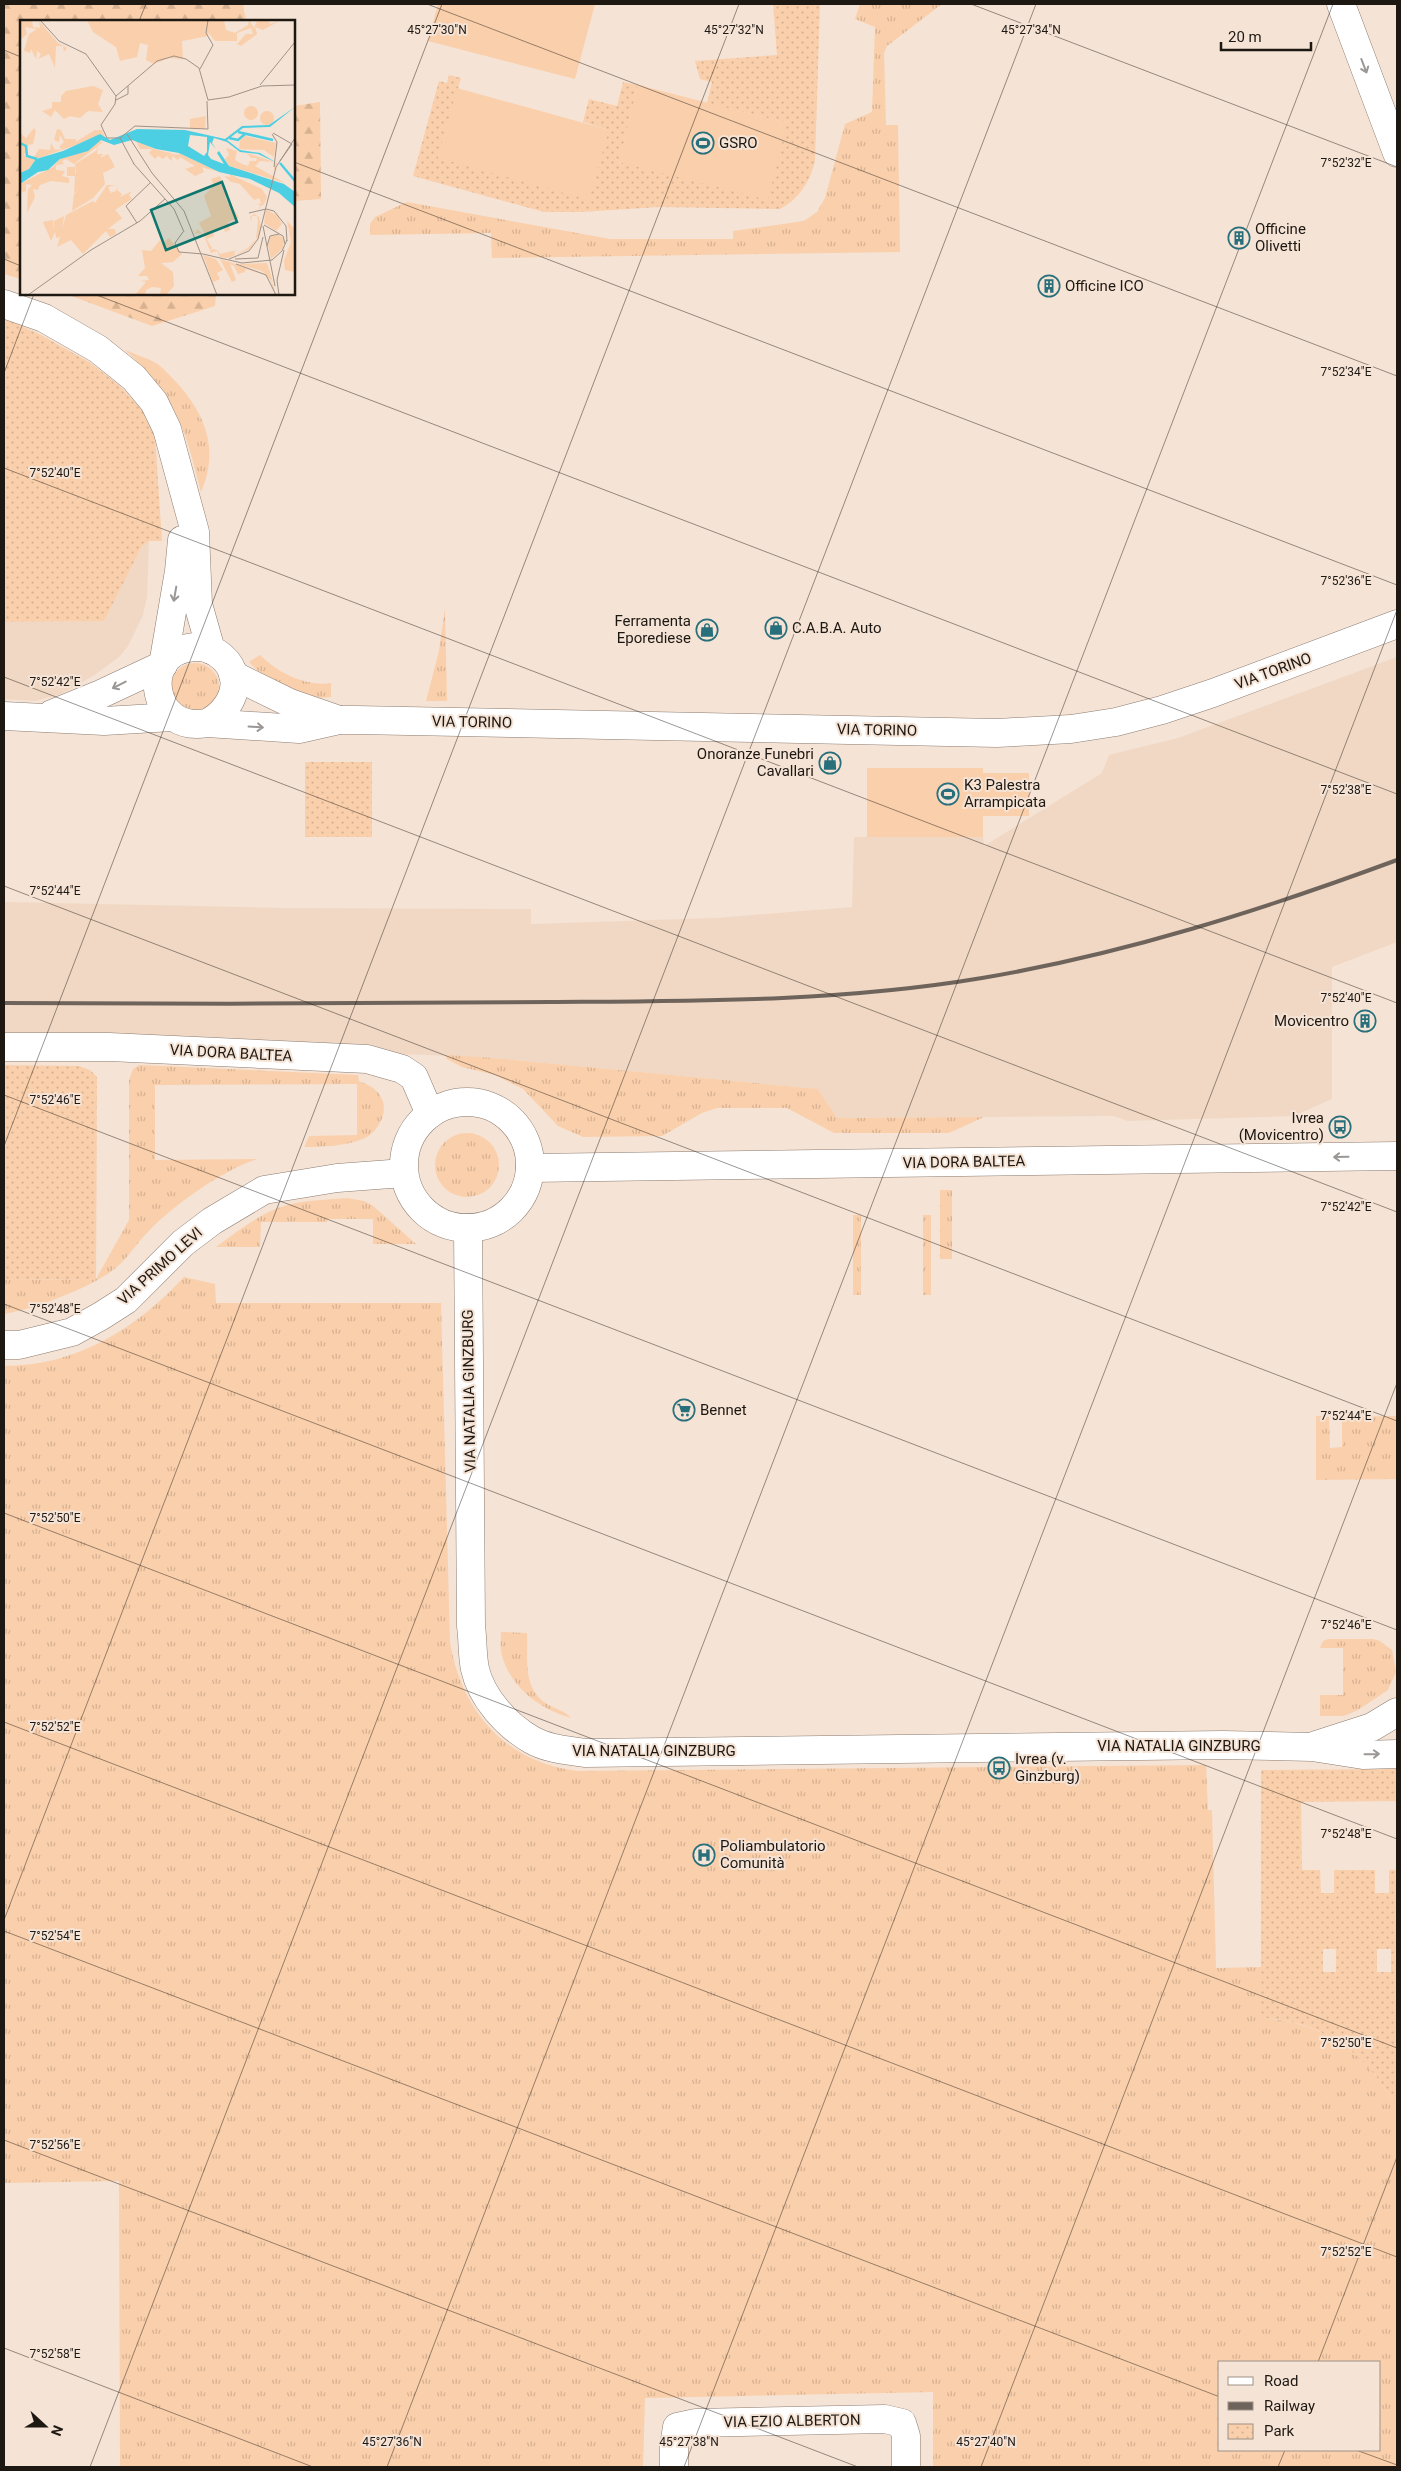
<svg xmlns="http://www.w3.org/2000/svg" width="1401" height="2471" viewBox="0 0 1401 2471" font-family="Roboto,sans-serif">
  <defs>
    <pattern id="grass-tufts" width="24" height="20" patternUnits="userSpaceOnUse" patternTransform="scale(1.25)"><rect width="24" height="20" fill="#facfab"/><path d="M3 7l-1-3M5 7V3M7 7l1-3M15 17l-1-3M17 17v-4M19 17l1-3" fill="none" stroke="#d6b192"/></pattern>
    <pattern id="forest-firs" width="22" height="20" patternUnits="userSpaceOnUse" patternTransform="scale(1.25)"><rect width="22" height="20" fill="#facfab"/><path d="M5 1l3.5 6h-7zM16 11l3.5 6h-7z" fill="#d6b192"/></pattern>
    <pattern id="park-dots" width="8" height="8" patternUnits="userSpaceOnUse" patternTransform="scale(1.25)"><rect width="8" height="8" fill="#facfab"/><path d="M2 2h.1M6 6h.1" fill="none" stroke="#d6b192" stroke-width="1.8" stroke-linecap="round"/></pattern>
  </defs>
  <rect width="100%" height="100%" fill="#f5e3d5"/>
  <g fill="#f0d8c4">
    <path d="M149,541L147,597L143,615L128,646L119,657L96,674L61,694L35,701L4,699V622L104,621L142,546Z"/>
    <path d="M1397,657V942L1332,967V1099L1294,1116L1128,1121L1113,1116L837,1118L818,1089L493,1058L4,1036V902L287,908L531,909V924L716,918L852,907L854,837H983L984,846L1102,773L1109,755L1178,738Z"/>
  </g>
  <g fill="url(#grass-tufts)" fill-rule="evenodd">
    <path d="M860,4H942L887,46L884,53L886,125H898L900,252L492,258L491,233L370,235V224L375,217L407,202L610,239H733V231L804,221L817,212L825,198L845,124L872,112L875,27L855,19Z"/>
    <path d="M125,350C134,354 145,357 154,362C162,366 170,376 177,383C205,414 220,450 201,492C185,428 176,395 125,350Z"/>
    <path d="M445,608L447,701H426L439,651Z"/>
    <path d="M260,655C277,672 305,687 331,683V697C303,702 267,682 249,662Z"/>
    <circle cx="195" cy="687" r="24"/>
    <path d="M445,1055L493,1058L818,1089L837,1118L984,1117L949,1133H834L787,1108H717L702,1113L662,1136L583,1137L558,1126L523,1089L495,1075L462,1067L447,1059Z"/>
    <path d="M139,1065L358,1075L359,1081C366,1084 374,1087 379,1094C391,1109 379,1132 363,1139C345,1146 323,1147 304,1147L309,1136L357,1135V1084L155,1085V1160L258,1159C224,1169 171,1207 147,1233C137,1243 130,1255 119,1265C97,1286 34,1309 4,1314V1280L96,1279L129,1220V1080L133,1069Z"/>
    <circle cx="467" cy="1165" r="32"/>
    <rect x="940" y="1190" width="12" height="69"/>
    <path d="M347,1198L364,1201L372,1205L416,1244H373V1219H328L327,1222H261L260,1247H216C235,1233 255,1217 278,1208C300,1200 325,1200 347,1198Z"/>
    <rect x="853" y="1215" width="8" height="80"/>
    <rect x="923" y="1215" width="8" height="80"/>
    <path d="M184,1277L215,1284L216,1303H441L450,1642C461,1711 506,1763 578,1771L1206,1765L1208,1810H1212L1216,1968L1261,1967V2018C1324,2021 1369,2055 1397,2109V2467H933V2392L645,2398L643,2467H120L119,2181L4,2183V1366C76,1366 136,1329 184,1277ZM1220,2362H1380V2450H1220Z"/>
    <path d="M1316,1416L1329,1417L1330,1448L1342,1447V1417L1396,1416L1397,1479L1316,1480Z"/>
    <path d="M501,1632L527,1633C528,1659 522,1688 547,1704C555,1709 565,1711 571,1718C540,1709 512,1689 502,1656C500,1649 501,1640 501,1632Z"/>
    <path d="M1328,1639H1373L1380,1641L1392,1650L1396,1672L1388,1690L1358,1710L1344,1716H1320V1695H1343V1648H1320L1323,1641Z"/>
  </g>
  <g fill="url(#forest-firs)">
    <path d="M4,4H243L246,21H21V279L4,274Z"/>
    <path d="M320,102L321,199L294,201V106Z"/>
    <path d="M66,294H216L215,306L152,326Z"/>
  </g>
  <g fill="url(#park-dots)" fill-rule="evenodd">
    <path d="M773,4H820L815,161C810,182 799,199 780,209L659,207L581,212H544L413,176L439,81L447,83L449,75L461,78L438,158L609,130L583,122L589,99L617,106L623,82L638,85L619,163L787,123L707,103L712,82L700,79L695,61L777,55Z"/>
    <path d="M4,318L41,335L89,362L119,385L145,413L155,436L162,541H149L142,546L104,621L4,622Z"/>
    <rect x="305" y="762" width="67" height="75"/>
    <path d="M4,1065L79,1066L90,1070L97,1077L96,1279L4,1280Z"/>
    <path d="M1397,1769V1801L1301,1802L1302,1870H1320L1321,1893H1334V1870H1375V1893H1389V1870H1397V2109C1370,2056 1323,2020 1261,2018V1770ZM1336,1949V1972H1323V1949ZM1377,1949H1391V1972H1377Z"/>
  </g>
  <g fill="#facfab">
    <path d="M438,4H595L575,79L428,41Z"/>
    <path d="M638,85L787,123L768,200L619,162Z"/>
    <path d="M457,88L609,130L589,200L438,158Z"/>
    <path d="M867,768H983V773H1029V816H983V837H867Z"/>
  </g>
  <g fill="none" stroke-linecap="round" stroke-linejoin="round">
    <g stroke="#8c7c70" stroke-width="29">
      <g id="minor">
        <path d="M52,714L101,694L163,665"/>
        <path d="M4,716L104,721L172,717"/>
        <path d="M4,1047H109L367,1059L402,1069L414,1077L430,1114"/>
        <circle cx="467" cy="1165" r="63"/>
        <path d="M530,1168L1397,1156"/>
        <path d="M468,1228L471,1626C473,1640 472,1655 475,1669C481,1697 507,1726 532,1740C548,1749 567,1750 585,1753L1223,1745L1312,1747L1363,1755L1397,1754"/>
        <path d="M4,1345H19L72,1332L101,1316L126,1300L183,1243L212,1221L264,1190L337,1178L404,1173"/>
        <path d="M1316,1745L1372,1727L1397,1712"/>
        <path d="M674,2467V2446L677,2427L696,2423L885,2419L902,2423L906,2436V2467"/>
      </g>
    </g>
    <g stroke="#8c7c70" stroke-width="29">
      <g id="major">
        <path d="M1341,4L1397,153"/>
        <path d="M4,304L44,318L98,349L134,378L154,402L167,429L195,532L198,604L211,650"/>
        <path d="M163,665L179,571L182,540"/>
        <path d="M233,675L290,703L339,720"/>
        <path d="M207,723C235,709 247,673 217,653C208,647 198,646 188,648C140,655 151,734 207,723L299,729L339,720H356L997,733L1071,729L1116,722L1162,710L1213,693L1397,624"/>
      </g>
    </g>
    <use href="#minor" stroke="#fff" stroke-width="28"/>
    <use href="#major" stroke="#fff" stroke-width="28"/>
    <path stroke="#6f645c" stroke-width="4" d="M4,1003C186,1004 368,1004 550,1002C694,1001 839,1002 982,978C1124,954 1262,910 1397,860"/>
  </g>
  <defs><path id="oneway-shaft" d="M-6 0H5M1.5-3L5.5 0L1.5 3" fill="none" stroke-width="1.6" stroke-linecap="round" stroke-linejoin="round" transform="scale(1.25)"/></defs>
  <g stroke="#9a9795">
    <use href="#oneway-shaft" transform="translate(1364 66) rotate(69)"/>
    <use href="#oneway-shaft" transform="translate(175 594) rotate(100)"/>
    <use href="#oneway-shaft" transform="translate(119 685) rotate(153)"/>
    <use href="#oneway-shaft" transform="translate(256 727) rotate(4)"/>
    <use href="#oneway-shaft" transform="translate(1341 1157) rotate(179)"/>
    <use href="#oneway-shaft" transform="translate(1372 1754) rotate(-1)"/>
  </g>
  <path fill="none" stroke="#1e1813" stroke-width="1" stroke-opacity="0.45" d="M427,4L1397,376M971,4L1397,167M139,21L146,4M4,50L21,57M294,162L1397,585M4,259L21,266M94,294L1397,794M4,373L34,294M4,468L1397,1003M4,677L1397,1212M4,886L1397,1421M4,1095L1397,1630M4,1146L442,4M4,1304L1397,1839M4,1513L1397,2048M4,1722L1397,2257M4,1920L739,4M4,1931L1220,2397M4,2140L858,2467M4,2348L313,2467M1318,2362L1397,2157M1356,2450L1397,2465M90,2467L1036,4M387,2467L1333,4M684,2467L1397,610M981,2467L1397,1383M1278,2467L1285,2450"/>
  <defs>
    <g id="stadium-ring" transform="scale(1.125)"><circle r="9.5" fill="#f5e3d5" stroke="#276f7a" stroke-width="1.5"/><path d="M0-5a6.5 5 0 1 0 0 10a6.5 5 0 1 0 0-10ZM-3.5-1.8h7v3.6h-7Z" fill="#276f7a"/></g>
    <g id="building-ring" transform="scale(1.125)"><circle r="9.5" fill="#f5e3d5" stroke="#276f7a" stroke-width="1.5"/><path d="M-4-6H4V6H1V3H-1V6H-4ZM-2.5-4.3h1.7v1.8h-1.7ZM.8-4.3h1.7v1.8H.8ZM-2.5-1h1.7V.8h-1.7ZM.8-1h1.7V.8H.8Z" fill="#276f7a"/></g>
    <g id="shop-ring" transform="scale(1.125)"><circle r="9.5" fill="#f5e3d5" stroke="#276f7a" stroke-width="1.5"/><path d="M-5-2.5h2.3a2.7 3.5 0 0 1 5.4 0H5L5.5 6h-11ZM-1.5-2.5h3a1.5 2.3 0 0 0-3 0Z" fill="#276f7a"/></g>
    <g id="bus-ring" transform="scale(1.125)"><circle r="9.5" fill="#f5e3d5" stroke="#276f7a" stroke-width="1.5"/><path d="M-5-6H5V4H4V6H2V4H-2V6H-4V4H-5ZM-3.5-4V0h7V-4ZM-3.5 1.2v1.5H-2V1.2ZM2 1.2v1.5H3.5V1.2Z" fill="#276f7a"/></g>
    <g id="supermarket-ring" transform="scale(1.125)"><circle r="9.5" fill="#f5e3d5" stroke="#276f7a" stroke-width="1.5"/><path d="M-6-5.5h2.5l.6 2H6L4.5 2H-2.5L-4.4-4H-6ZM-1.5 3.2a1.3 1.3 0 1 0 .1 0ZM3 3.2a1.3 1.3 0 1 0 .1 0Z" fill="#276f7a"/></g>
    <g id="hospital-ring" transform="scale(1.125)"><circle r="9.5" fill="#f5e3d5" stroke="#276f7a" stroke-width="1.5"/><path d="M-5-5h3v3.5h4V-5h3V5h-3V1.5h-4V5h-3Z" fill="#276f7a"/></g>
  </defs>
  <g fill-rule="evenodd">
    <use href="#stadium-ring" x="703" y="143"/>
    <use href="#building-ring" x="1239" y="238"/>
    <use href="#building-ring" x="1049" y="286"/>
    <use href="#shop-ring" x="776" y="628"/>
    <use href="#shop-ring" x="707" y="630"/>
    <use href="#shop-ring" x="830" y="763"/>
    <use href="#stadium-ring" x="948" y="794"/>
    <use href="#building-ring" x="1365" y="1021"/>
    <use href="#bus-ring" x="1340" y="1127"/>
    <use href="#supermarket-ring" x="684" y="1410"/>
    <use href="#bus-ring" x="999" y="1768"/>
    <use href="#hospital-ring" x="704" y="1855"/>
  </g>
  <g text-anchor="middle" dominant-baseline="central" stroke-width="4" stroke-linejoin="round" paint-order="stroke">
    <g font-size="15" fill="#1e1813" stroke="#f5e3d5" text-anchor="start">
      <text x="719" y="143">GSRO</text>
      <text x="1255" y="229">Officine<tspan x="1255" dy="17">Olivetti</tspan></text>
      <text x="1065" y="286">Officine ICO</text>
      <text x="691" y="621" text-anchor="end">Ferramenta<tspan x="691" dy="17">Eporediese</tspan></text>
      <text x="792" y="628">C.A.B.A. Auto</text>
      <text x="814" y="754" text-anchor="end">Onoranze Funebri<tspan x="814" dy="17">Cavallari</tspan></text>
      <text x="964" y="785">K3 Palestra<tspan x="964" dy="17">Arrampicata</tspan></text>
      <text x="1349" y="1021" text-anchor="end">Movicentro</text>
      <text x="1324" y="1118" text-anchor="end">Ivrea<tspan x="1324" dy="17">(Movicentro)</tspan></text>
      <text x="700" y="1410">Bennet</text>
      <text x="1015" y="1759">Ivrea (v.<tspan x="1015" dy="17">Ginzburg)</tspan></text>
      <text x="720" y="1846">Poliambulatorio<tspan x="720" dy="17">Comunità</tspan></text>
    </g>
    <g font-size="15" fill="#1e1813" stroke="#f5e3d5">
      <text transform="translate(1273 671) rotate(-20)">VIA TORINO</text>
      <text transform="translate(472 722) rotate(1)">VIA TORINO</text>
      <text transform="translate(877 730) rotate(1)">VIA TORINO</text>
      <text transform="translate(231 1053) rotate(3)">VIA DORA BALTEA</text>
      <text transform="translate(964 1162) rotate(-1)">VIA DORA BALTEA</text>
      <text transform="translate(160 1266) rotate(-42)">VIA PRIMO LEVI</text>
      <text transform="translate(469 1391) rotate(-91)">VIA NATALIA GINZBURG</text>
      <text x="1179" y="1746">VIA NATALIA GINZBURG</text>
      <text x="654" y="1751">VIA NATALIA GINZBURG</text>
      <text transform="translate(792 2421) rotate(-1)">VIA EZIO ALBERTON</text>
    </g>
  </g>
  <g transform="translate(20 20)">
    <rect width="275" height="275" fill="#f5e3d5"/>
    <path d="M149,134L158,135L181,145L184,152L175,156L165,149L175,146L160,137L158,140L152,136V141L147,137ZM200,156L208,175L205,177L208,184H211L219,198L208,202L210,210L205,212L204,208L193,212L194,216L187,219L179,203L191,196L184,176L194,165L191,159ZM246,190L257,195L262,204L256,211L244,203ZM234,194L239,197L241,207L239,215L230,229L208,238L200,237L197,231L191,233L184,216L182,213L175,214L173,208L176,213L177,209L181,212L184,215L192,228L190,231L193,229L197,230L200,234L217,230L214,232L215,235L228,228L236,219L238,201L237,196H232L231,201L230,197ZM267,201L275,209V252L265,250L264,241L271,222ZM183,235L196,239L203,250L197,253L200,259L193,262L194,266ZM200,239L243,253L248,257L251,261L254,267L255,275L250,260L243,254L219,247L226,249L225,252L218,254L214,246L210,244L216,260L212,262ZM247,243L253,262L242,251L218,244Z" fill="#facfab"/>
    <path d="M0,0H12L13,7L20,8L19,1L38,23L47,28L44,32L43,26H36L35,48L29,34L18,39L21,34L17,31L16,39L11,29L10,33L4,31L3,34L9,14L17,9L5,7L7,14L0,20ZM189,0L204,1L206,10L215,13L228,5L229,0L234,8L237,1H249L250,4L259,1L243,10L235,7L237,14L221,26L217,24L226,14H233L231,8L217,13V21H195L188,12ZM73,66L83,70L78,84L83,92L68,91L60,98L50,96L44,99L35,90L31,97L22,91L32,88V82H41V76L46,71ZM14,108L16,111L13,124L8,125L7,133L3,134L7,138L14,137L19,129L30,130L31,123L35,130L42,129L39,127L44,122L40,115L39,122L34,120L37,109L41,110L45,119H56V125L16,139L9,149L0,153V113L6,118ZM78,121L83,122L54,144L46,139L42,141L44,144L36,145V150L45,151L42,156L49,158V163L31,161L20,165L18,170L13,169L15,177L7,193L8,170L12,165L6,164V171L2,172L0,164L33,147L40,139ZM206,128L217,131L215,140L222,144L228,146L230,141H236L237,138H231L227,133L257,143L254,152V142L240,141L235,146L265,163L209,146L205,139L209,135ZM159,133L197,151L204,153L184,148L158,135ZM209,154L242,169L247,177L244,184L238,189L241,185H237L241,183L239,178L234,180L220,164L211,162L204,156L211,157ZM260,215L264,220L263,228L251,239L248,224L251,216ZM149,218L162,234L153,242L141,243L153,252L154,266L146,275H140L141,268L132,267L126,270L125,275H115L126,262L120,261L129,260L127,256H118L125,248L122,230L131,231L140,220L143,223Z" fill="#facfab"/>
    <path d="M225,116L256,123L254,137L244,130L219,129L220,120Z" fill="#facfab"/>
    <path d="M67,0H190L188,16L162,21L163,39L149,38L134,44L126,40L128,25L120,23L117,37L100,41L96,27L73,12ZM186,96L185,109L170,108V99ZM75,110H82L85,118L78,116L56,125L54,123ZM116,121L134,129L158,135L149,134L143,139L138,136L135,139L129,133L132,129H120ZM78,125L77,134H83L80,138L88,134L95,147L83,153L85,164L73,178L52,191L54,174L58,171L54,173L55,156H47V147H55V153H56L55,144L76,131ZM98,163L97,170L102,174L100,177L112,171L109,175L112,179L95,190L102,198L88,209H95L96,214L90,217L86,211L63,234L51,220L37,227L40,217L36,218L35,212L31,221L23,202L33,200L34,211V201L44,196L42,209L46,195L73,181L75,183L87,165H95L88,167L91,173L96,171Z" fill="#facfab"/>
    <path d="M224 93a7 7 0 1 1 14 0a7 7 0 1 1-14 0ZM240 98a7 7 0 1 1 14 0a7 7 0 1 1-14 0Z" fill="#facfab"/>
    <path d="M275,87L250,107L223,108L207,120L220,130L240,133L257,143L238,134L220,132L207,122L194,118L192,123L196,129L190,122L188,135L191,139L204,144L197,133L199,131L209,146L264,164L275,172V187L259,173L230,159L199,152L159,133L136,129L112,120L94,125L81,120L68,131L40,139L28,150L18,152L0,164V153L9,149L16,139L43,131L80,114L90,120L117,109L165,110L205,119L222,106L249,105ZM170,115L187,117V132L184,136L168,126Z" fill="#4dcfe3" fill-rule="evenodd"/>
    <path fill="none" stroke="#4dcfe3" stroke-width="2.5" d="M218,112L253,120M209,118L218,120L225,114M0,123L6,126L7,136L17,139M260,143L275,161"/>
    <path fill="none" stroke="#9f9287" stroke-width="1" d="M20,0L39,21L66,34L96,76M180,49L193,25L186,13L188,0M240,65L275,22M96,76L137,41L154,36L166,39L179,48L188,80M96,76L95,84L81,105L87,118H100M96,80L108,74V66M188,80L209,77L242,66L275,65M253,113L272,124L260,141M107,114L132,153L164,191L197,275M252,114L257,122L254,147M100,118L115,106L188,109L187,81M100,118L114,144M113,143L154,189L164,212M229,193L246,189L254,191L266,206L267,221M117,203L106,186L131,162M244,205L263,216L265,224M243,206L255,266M163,212L155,223L159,232L183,234L222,243L252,240L262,231L267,220M247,226L250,216L259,214M209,239L229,231L238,219L256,147L275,118M215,239L238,238L243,217M216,244L246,255L256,275M8,275L71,230L120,201L145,179M259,275L257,260L264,230"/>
    <path fill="#0f766e" fill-opacity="0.15" stroke="#0f766e" stroke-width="2.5" d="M202,162L217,202L146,230L131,190Z"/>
    <rect width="275" height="275" fill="none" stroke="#1e1813" stroke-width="2.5"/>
  </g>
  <g font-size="12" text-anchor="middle" fill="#1e1813" stroke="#f5e3d5" stroke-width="4" stroke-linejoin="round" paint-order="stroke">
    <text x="437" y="34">45°27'30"N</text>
    <text x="734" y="34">45°27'32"N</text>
    <text x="1031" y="34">45°27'34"N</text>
    <text x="1346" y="167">7°52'32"E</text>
    <text x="1346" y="376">7°52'34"E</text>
    <text x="55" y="477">7°52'40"E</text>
    <text x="1346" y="585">7°52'36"E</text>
    <text x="55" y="686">7°52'42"E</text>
    <text x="1346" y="794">7°52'38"E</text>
    <text x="55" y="895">7°52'44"E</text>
    <text x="1346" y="1002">7°52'40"E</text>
    <text x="55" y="1104">7°52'46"E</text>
    <text x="1346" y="1211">7°52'42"E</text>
    <text x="55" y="1313">7°52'48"E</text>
    <text x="1346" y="1420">7°52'44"E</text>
    <text x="55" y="1522">7°52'50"E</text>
    <text x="1346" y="1629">7°52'46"E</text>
    <text x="55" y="1731">7°52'52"E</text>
    <text x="1346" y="1838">7°52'48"E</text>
    <text x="55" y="1940">7°52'54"E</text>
    <text x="1346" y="2047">7°52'50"E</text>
    <text x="55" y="2149">7°52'56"E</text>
    <text x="1346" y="2256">7°52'52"E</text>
    <text x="55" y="2358">7°52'58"E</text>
    <text x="392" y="2446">45°27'36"N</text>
    <text x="689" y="2446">45°27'38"N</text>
    <text x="986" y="2446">45°27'40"N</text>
  </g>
  <rect width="1401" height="2471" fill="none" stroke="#1e1813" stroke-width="10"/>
  <rect x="1218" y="2361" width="162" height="90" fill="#f5e3d5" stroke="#9f9287"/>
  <rect x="1228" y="2377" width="25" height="8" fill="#ffffff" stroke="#9f9287"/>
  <text x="1264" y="2386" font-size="15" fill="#1e1813">Road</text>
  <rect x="1228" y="2402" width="25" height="8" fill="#6f645c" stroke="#9f9287"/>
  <text x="1264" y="2411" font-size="15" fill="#1e1813">Railway</text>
  <rect x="1228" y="2424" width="25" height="15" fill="url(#park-dots)" stroke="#9f9287"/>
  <text x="1264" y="2436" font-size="15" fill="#1e1813">Park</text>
  <g transform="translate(45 2426) rotate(111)" stroke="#f5e3d5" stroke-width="4" paint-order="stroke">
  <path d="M0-4L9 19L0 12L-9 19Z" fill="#1e1813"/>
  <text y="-8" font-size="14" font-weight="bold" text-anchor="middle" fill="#1e1813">N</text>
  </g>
  <path d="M1221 42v8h90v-8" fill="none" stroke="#1e1813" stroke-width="2.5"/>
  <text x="1228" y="42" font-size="15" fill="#1e1813" stroke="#f5e3d5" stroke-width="4" paint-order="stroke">20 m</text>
</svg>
